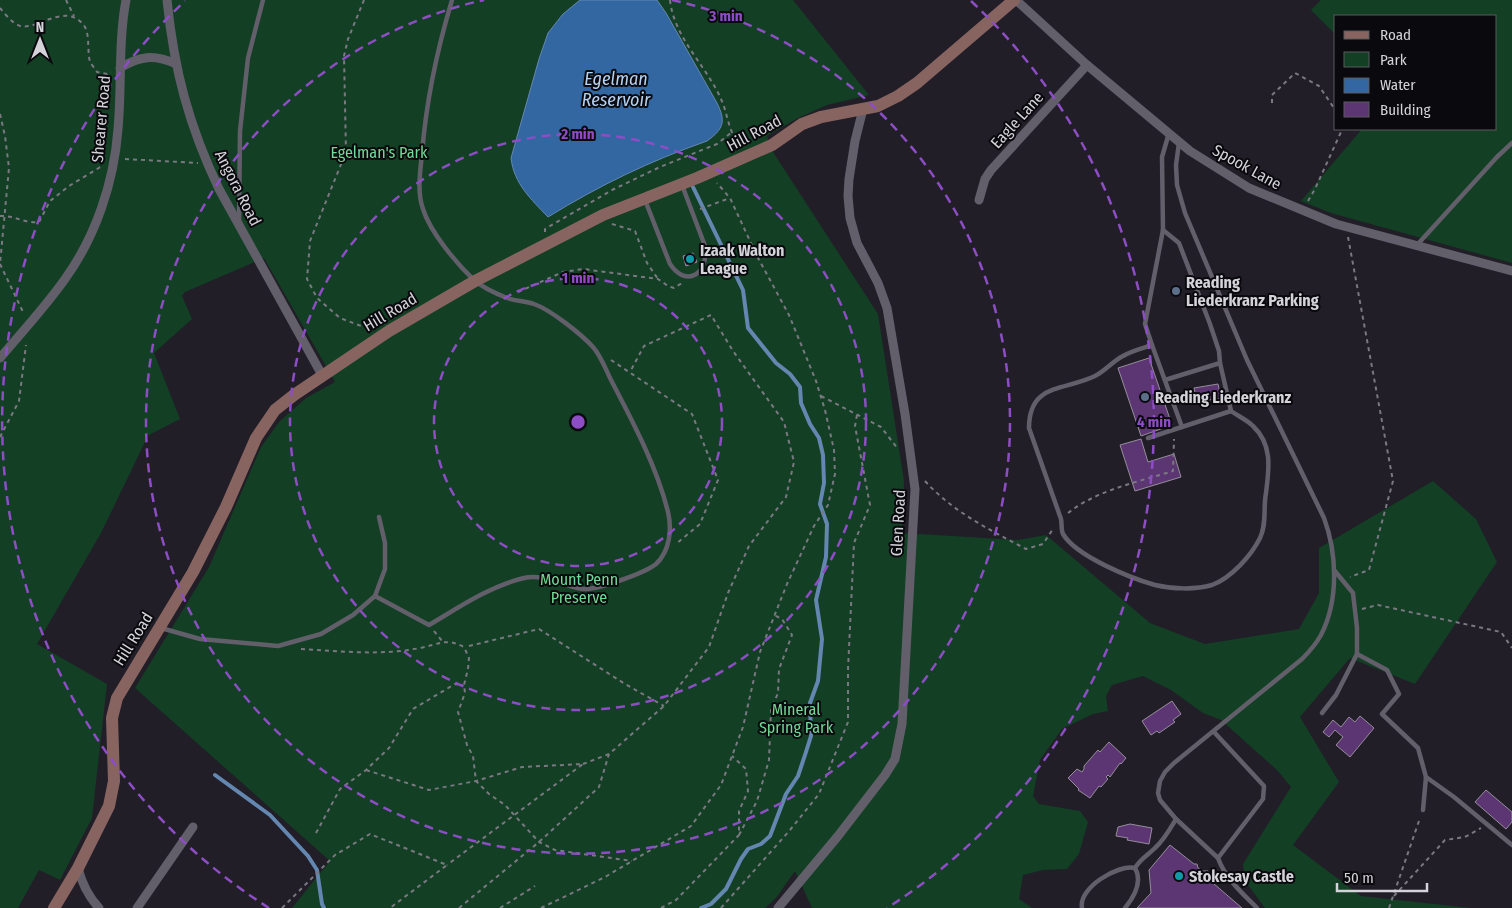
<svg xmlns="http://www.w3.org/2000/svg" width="1512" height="908" viewBox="0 0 1512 908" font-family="'Fira Sans Condensed',sans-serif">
  <rect width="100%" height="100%" fill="#211e28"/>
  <g fill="#133f25">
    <path d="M0,0H793L869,95L827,105L798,118L767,136L773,152L878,314L904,481L902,533L1018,540L1046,535L1150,623L1205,644L1299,629L1319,593V548L1433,481L1476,519L1497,562L1415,684L1350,658L1300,717L1339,782L1293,845L1361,896L1471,908H1265L1245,881L1243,864L1291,787L1277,770L1221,720L1203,713L1171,690L1143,676L1112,685L1106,696L1108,711L1093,714L1062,729L1040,760L1033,796L1039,804L1080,811L1088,822L1079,854L1067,869L1043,870L1023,875L1019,899L1032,908H812L795,871L776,898L765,908H292L330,861L135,688L209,567L261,447L279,422L306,398L335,382L264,258L185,292L182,296L192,319L154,353L180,419L145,437L146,440L101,533L37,644L107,684L92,818L60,880L39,870L18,908H0Z"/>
    <path d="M1321,0H1512V263L1331,213L1301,201L1362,129H1496V16H1336V35L1311,10Z"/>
  </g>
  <path fill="#3367a1" stroke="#6487b2" d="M580,0H657L666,13L717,103C726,121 724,129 707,141C650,161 600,185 548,217C531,199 514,184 511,158L539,59L548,33L563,14Z"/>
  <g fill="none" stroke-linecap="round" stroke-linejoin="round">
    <g stroke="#6487b2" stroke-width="4">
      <path d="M693,187L743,290L748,328L776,363L790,374L800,387L801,403L810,424L819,438L823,455L824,483L820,504L827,524L826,557L816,600L822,639L818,681L810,703L811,736L805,755L798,776L786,794L770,836L761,844L748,849L741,859L726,889L711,904L701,908"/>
      <path d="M215,775L270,815L308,856L317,870L322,904L324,908"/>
    </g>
  </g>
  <g fill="#5c3573" stroke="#958e9a">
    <path d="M693,253L697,262L686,266L683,256Z"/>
    <path d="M1149,358L1172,425L1141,436L1118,368Z"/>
    <path d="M1218,384L1221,398L1197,402L1194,388Z"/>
    <path d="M1141,439L1148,462L1174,454L1181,477L1135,491L1120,445Z"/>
    <path d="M1172,701L1181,714L1173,720L1175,722L1159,733L1157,731L1151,735L1142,721Z"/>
    <path d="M1360,716L1374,728L1350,757L1336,745L1343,737L1335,730L1329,737L1323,732L1333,720L1341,727L1349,717L1355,722Z"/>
    <path d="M1109,742L1126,758L1121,764L1120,763L1110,777L1108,775L1106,777L1108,779L1101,787L1099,786L1090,798L1078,790L1079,789L1068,778L1077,769L1082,772L1084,769V766L1098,750L1100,752Z"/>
    <path d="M1486,790L1512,812V822L1506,829L1475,802Z"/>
    <path d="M1130,824L1152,828L1149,844L1127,840L1128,838L1116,836L1118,827Z"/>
    <path d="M1170,845L1194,864H1197L1198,868L1203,871H1208L1209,876L1206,877L1242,908H1137L1151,893L1149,870Z"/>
  </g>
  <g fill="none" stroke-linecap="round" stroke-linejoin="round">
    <g stroke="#7a7880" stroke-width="2" stroke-dasharray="4 4" stroke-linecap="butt">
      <path d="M66,0L74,16"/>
      <path d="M364,0L348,39L344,56L346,152L310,241L307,279L317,298L340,318L361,326L379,322"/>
      <path d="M670,0C674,38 706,65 721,99C728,114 728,132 740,145"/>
      <path d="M0,8C5,14 12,23 20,26C37,31 67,0 85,27C90,37 87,51 90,62C92,65 95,69 97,72L107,74L111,72"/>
      <path d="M1272,103V95L1295,73L1319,86L1336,111"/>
      <path d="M0,114L5,136L9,168L0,264"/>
      <path d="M125,159L198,163"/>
      <path d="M1308,201L1315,189L1341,132V129"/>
      <path d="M700,209L730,198"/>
      <path d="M0,216C14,215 25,224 39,222L50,201L69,186L102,166"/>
      <path d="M612,224L635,231L647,263L658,279"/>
      <path d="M545,232V229L612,190L660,167L717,144L732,132"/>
      <path d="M1348,237L1393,481L1369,570L1350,577"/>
      <path d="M0,264L24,314"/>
      <path d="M518,292L563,272L583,269L658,279L668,286L674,288L682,283"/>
      <path d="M611,360L692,414L718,480L700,524L676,544"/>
      <path d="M821,396L881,427L898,449"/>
      <path d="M0,437L19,401L26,345"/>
      <path d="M925,481C953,512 990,530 1026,549L1043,544L1053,529"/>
      <path d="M1068,513C1097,490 1138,482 1173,471L1174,439"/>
      <path d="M1362,609L1378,605L1501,632L1512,648"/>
      <path d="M434,631L442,641"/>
      <path d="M469,646L539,629L625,684L664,706"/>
      <path d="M301,649C341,651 380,656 420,648C438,645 445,637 464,647L469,658L468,669L464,685L465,693L458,712L467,745L473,756L476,781L489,794L505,805L539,842L555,850L632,861"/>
      <path d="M583,764L609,754L664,706L709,647L728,593L749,546L786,497L794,462L784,422L733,351L711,315L644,346L630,372"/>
      <path d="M366,770L429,790L476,781L522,767L583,764L447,865"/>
      <path d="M316,833L340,789L366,770L389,748L413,709L455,684L463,685"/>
      <path d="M739,835L757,801L769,760L771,710L778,693L779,669L792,635L782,619L774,615"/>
      <path d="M1394,896L1445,840L1465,837L1481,828"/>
      <path d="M282,908L335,855L370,834L447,865L390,908"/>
      <path d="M459,908L539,842L599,787L609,754"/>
      <path d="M500,908L535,886"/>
      <path d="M541,908L605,877L691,826L721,785L743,727L760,652L787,584L814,526L828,505L835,474L834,450L825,410L816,381L789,315L757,256L730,198L717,183"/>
      <path d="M661,908L676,900L739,835V811L748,791L746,769L732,756"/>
      <path d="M721,908L790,830L819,794L848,722V669L854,543L870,505L855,426L857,415"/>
      <path d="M1389,908L1420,818"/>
    </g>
    <g stroke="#625f6b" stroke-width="4.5">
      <path d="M1179,143L1176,165L1177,185L1185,213L1247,360L1324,518C1337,553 1339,600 1321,635C1316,644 1309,652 1302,659L1174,763L1165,772L1160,781L1158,793L1160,800L1176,819L1218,858C1225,878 1242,893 1257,908"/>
      <path d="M645,200L670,264C687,289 709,273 705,246L682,185"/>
      <path d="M239,221L240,131L248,58L263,0"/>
      <path d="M1163,230L1179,243L1210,324L1219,351L1220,363L1165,380"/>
      <path d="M1417,245L1497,157L1512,143"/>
      <path d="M1152,345L1182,427"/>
      <path d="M1220,363L1231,411"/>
      <path d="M1148,438L1231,411C1238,416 1247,420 1253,426C1273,445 1269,469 1266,493C1263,508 1267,524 1260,538C1251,556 1231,578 1212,585C1195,590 1172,589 1155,585C1130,578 1076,556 1063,534C1061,530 1062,524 1061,519L1029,428C1029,383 1064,391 1095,376C1105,371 1113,361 1123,356C1131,351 1143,348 1152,345L1145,324L1163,230L1162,157L1169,133"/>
      <path d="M375,596L429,625C458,608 487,588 520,579C543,572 561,586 583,589C597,590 645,573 656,564C670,551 672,529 668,512C657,467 632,420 611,380C606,370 601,356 593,347C581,334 551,310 534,304C525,301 515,301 507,298C497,294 482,287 474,280C457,264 430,232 423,209C417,192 420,173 422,154C426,102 437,50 452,0"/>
      <path d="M161,628L200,639L278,646L321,634L353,615L375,596L385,569V543L379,517"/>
      <path d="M1357,654L1387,670L1399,694L1382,714L1418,748L1426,777L1423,810"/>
      <path d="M1322,713L1336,695L1357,654V628L1353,593L1334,570"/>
      <path d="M1214,732L1264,786L1263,799L1218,858"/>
      <path d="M1426,777L1454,797L1512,845"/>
      <path d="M1135,868C1140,859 1148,855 1155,848C1164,840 1170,829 1176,819"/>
      <path d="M1082,908C1078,888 1118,864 1135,868"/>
      <path d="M1125,908C1134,897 1143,882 1135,868"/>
    </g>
    <g stroke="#625f6b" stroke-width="9">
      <path d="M167,0C174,70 189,126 219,189L322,375"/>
      <path d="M1016,0L1087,65L1190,151L1249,188L1336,224L1512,271"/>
      <path d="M120,68C140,56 154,54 176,64"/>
      <path d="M979,200L985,179L991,170L1087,65"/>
      <path d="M0,358C22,332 46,306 65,279C96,236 114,182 118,129C122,86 118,43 126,0"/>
      <path d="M78,868C82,884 88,896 99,908"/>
      <path d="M137,908L193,827"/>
      <path d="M778,908L838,836L885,775L895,759L902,724L915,489L905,414L887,308L878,283L857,243L850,218L848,196L849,179L855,141L863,109"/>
    </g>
    <path stroke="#886460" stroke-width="12" d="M54,908L78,868L109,806L114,781L112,718L117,698L193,572L226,507L256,438L275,410L294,395L389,331L475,281L603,215L697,178L772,145L802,124L821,117L878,106L898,96L917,83L1014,0"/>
  </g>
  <g fill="none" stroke="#8d4dc4" stroke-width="2.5" stroke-dasharray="9 6">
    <circle cx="578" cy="422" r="144"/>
    <circle cx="578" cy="422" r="288"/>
    <path d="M672 0A432 432 0 1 1 484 0"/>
    <path d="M269 908A576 576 0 0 1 185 1M971 1A576 576 0 0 1 887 908"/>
  </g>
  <g fill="#0f9aa8" stroke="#0a090d" stroke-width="2">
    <circle cx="690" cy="259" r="5"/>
    <circle cx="1179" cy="876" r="5"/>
  </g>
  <g fill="#5c6f8a" stroke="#0a090d" stroke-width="2">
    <circle cx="1176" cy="291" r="5"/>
    <circle cx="1145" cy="397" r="5"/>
  </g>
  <g text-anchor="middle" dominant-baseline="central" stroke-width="4" stroke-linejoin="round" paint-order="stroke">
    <g font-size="16" fill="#d5d3da" stroke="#0a090d">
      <text transform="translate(101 119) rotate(-85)">Shearer Road</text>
      <text transform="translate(1017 120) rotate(-48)">Eagle Lane</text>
      <text transform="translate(754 133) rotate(-28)">Hill Road</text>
      <text transform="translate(1247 167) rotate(29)">Spook Lane</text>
      <text transform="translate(238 188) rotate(63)">Angora Road</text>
      <text transform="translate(390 312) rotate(-31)">Hill Road</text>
      <text transform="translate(898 523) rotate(-87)">Glen Road</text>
      <text transform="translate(133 639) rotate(-58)">Hill Road</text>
    </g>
    <g font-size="16" fill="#71da96" stroke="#0a090d">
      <text x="379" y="152">Egelman's Park</text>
      <text x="579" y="579">Mount Penn<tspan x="579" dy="18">Preserve</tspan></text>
      <text x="796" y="709">Mineral<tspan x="796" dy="18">Spring Park</tspan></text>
    </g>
    <g font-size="16" font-weight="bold" fill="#d5d3da" stroke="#0a090d" text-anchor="start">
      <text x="700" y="250">Izaak Walton<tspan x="700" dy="18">League</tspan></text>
      <text x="1186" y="282">Reading<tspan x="1186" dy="18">Liederkranz Parking</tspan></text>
      <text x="1155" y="397">Reading Liederkranz</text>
      <text x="1189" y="876">Stokesay Castle</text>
    </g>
    <g font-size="18" font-style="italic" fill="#b6d2f3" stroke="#0a090d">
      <text x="616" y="79">Egelman<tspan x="616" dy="21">Reservoir</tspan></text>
    </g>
  </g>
  <circle cx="578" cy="422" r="8" fill="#8d4dc4" stroke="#0a090d" stroke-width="2.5"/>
  <g font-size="15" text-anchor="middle" font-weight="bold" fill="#8d4dc4" stroke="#0a090d" stroke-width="4" stroke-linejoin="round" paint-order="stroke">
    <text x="726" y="21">3 min</text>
    <text x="578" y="139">2 min</text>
    <text x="578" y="283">1 min</text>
    <text x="1154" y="427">4 min</text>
  </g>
  <rect x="1334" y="15" width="162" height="115" fill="#0a090d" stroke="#5b5a5f"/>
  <rect x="1344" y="31" width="25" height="8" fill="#886460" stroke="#5b5a5f"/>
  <text x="1380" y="40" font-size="15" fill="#d5d3da">Road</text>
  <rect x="1344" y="52" width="25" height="15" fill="#133f25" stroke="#5b5a5f"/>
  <text x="1380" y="65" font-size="15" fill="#d5d3da">Park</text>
  <rect x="1344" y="78" width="25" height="15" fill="#3367a1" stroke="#5b5a5f"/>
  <text x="1380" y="90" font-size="15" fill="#d5d3da">Water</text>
  <rect x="1344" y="102" width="25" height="15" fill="#5c3573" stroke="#5b5a5f"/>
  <text x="1380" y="115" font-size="15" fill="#d5d3da">Building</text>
  <g transform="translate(40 40)" stroke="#0a090d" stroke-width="4" paint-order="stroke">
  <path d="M0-4L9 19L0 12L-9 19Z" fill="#d5d3da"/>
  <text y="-8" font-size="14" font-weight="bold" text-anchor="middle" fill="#d5d3da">N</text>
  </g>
  <path d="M1337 883v8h90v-8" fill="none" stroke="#d5d3da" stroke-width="2.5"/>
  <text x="1344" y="883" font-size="15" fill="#d5d3da" stroke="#0a090d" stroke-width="4" paint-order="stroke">50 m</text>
</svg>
